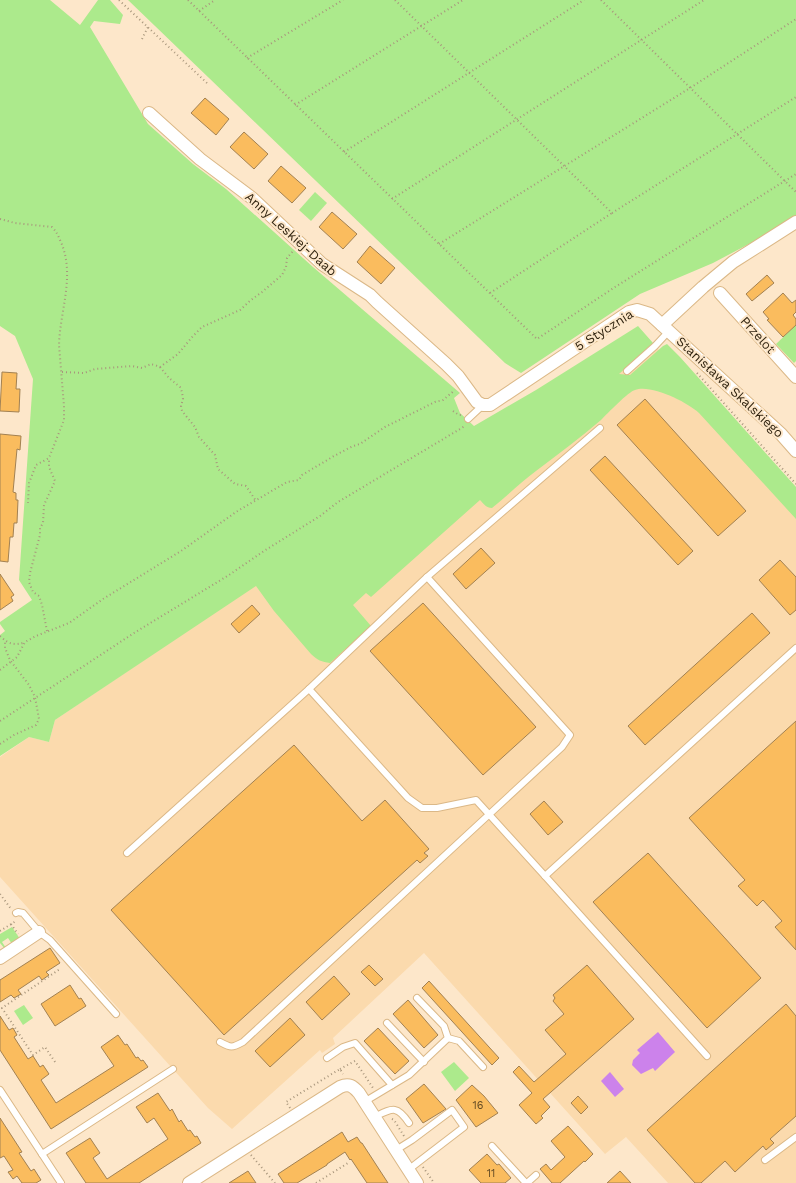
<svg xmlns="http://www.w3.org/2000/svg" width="796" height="1183" viewBox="0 0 796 1183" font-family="'Work Sans',sans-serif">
  <rect width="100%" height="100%" fill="#fde7ca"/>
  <path fill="#fbdaad" d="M638,327L796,501V1183H668L626,1137L605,1154L424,953L333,1038L335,1044L322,1053L320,1050L232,1129L208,1108L0,877V757L29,737L49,742L55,720Z"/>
  <g fill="#acea8c">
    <path d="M0,0H50L80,25L98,0H110L123,15L120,24L94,21L90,27L148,124L193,164L226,189L313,267L460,393L454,398L460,413L474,426L536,390L638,326L653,343L619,374L630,375L663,346L667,344L680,357L796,487V519L699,413C687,402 651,384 635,390C629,391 607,414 601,420C580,438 558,454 536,471C521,482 507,496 492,508C486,508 484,504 480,500L371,597L366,593L353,605L371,626L330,663C322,662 317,660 311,654L274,611L256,586L55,720L49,742L29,737L0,756V635L5,631L0,624V622L32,600L19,580L33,379L15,336L0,326Z"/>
    <path d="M128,0H796V219L713,263L640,294L521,373L505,363Z"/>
    <path d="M315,192L327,203L311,221L299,210Z"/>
    <path d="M796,325V361L794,363L776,344Z"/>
    <path d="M12,927L20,939L12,944L8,938L2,942L6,948L5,949L0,943V934Z"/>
    <path d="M24,1005L33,1018L23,1025L14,1011Z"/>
    <path d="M454,1062L469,1078L455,1091L441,1072Z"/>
  </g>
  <g fill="#cc82eb">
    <path d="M658,1032L675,1052L655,1071L653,1068L641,1074L632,1065L633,1060L640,1053L637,1050Z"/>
    <path d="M610,1072L624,1089L615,1097L601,1081Z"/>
  </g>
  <g fill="#fabc5e" stroke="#a28152">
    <path d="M205,98L229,119L216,135L191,113Z"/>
    <path d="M244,132L268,154L254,169L230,147Z"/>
    <path d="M281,166L306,188L292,203L268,181Z"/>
    <path d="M332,212L357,234L343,249L319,227Z"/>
    <path d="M370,246L395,268L381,284L357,262Z"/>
    <path d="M767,275L774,283L752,301L746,294Z"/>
    <path d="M783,293L792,303L796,300V312L793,315L796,319V325L783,337L767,320L769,319L763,312Z"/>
    <path d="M2,372L17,373L16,389H20L19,412L0,411Z"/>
    <path d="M645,399L746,511L718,536L617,425Z"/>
    <path d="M0,434L21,436L20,450L17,449L13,492L16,493V500H18L17,523H14L13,537H10L8,562L0,561Z"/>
    <path d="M605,456L693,551L678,565L590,470Z"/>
    <path d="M481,548L495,563L466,589L453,574Z"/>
    <path d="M780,560L796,577V610L790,615L759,580Z"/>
    <path d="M0,574L14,595L11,597L13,601L0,610Z"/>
    <path d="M423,603L536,727L483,775L370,651Z"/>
    <path d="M252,605L260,614L239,633L231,624Z"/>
    <path d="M752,613L770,633L645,745L628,726Z"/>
    <path d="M796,721V950L775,927L782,921L763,900L757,906L738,886L745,880L689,818Z"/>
    <path d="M294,745L362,821L385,800L429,849L424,853L428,856L420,863L417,860L224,1035L111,910Z"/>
    <path d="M544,801L563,822L548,835L530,814Z"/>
    <path d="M648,853L761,978L707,1028L593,902Z"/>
    <path d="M50,948L60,963L46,972L49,975L42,980L39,976L18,990L21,994L14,998L11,995L0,1002V980Z"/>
    <path d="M369,965L383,979L375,986L361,972Z"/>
    <path d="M587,965L634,1019L543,1099L550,1107L541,1116L543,1118L536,1124L519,1105L532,1093L513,1072L519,1066L534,1082L566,1054L545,1030L564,1014L553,1001L555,998L553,995Z"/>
    <path d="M334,976L350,994L322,1020L306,1002Z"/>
    <path d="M429,981L499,1058L492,1065L422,988Z"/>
    <path d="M70,985L79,999L81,998L86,1006L55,1026L41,1004Z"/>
    <path d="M408,1000L438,1035L424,1048L393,1014Z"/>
    <path d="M786,1004L796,1016V1116L770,1139L774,1143L766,1150L763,1146L735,1172L725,1161L701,1183H695L647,1130Z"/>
    <path d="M0,1016L9,1030L13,1028L17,1035L14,1037L28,1059L33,1056L40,1067L43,1065L49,1074L41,1080L56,1103L114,1066L101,1047L118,1035L125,1045L127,1044L136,1058L138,1057L141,1061L143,1060L148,1067L51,1129L0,1050Z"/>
    <path d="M290,1018L305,1035L270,1067L255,1051Z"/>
    <path d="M378,1028L409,1061L395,1074L364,1041Z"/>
    <path d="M424,1084L446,1109L423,1123L406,1099Z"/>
    <path d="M472,1085L484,1096L498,1113L476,1127L456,1100Z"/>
    <path d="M158,1093L170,1111L172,1109L179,1122L181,1120L188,1131L190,1130L195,1137L197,1136L201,1143L139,1183H86L66,1153L90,1138L100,1153L93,1158L107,1179L168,1139L154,1118L147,1123L136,1107Z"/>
    <path d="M578,1096L588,1107L581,1114L571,1103Z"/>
    <path d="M0,1118L22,1152L19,1153L31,1171L34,1169L41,1180L36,1183H22L17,1176L13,1179L8,1172L13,1170L4,1156L0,1158Z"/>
    <path d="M568,1126L593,1154L585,1162L584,1161L560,1183H552L540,1169L546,1164L551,1170L565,1157L551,1141Z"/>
    <path d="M342,1132L348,1142L357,1137L361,1143H362L388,1183H367L351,1159L350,1160L345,1152L327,1164V1165L297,1183H284L278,1174Z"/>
    <path d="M487,1154L497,1165L499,1164L511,1178L505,1183H481L469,1170Z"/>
    <path d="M248,1171L256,1183H229Z"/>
    <path d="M620,1171L631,1183H607Z"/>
  </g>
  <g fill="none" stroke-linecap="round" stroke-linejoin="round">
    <g stroke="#dbb887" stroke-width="8">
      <g id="lane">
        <path d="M627,371L655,346L669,331"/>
        <path d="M468,419L483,405"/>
        <path d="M309,689L408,798L422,808H437L476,800L545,876L707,1056"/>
        <path d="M127,853L309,689L427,577L600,428"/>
        <path d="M545,876L796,648"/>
        <path d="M16,913L18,912L23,913L39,932L50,940L116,1014"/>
        <path d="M387,1023L424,1062"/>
        <path d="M448,1038L459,1041L483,1067"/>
        <path d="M220,1042C231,1048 232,1048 243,1042L562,747L570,735L427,577"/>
        <path d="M327,1058L343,1047L355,1043L392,1085"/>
        <path d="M0,1090L61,1183"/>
        <path d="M364,1102L409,1075L448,1038L444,1026L417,998"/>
        <path d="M374,1117C393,1108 397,1105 409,1123"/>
        <path d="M492,1146L526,1183"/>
        <path d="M396,1150L412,1140L452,1110L464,1127L408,1170"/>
        <path d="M42,1154L173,1069"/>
        <path d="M765,1160L796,1137"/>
        <path d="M527,1183L536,1175"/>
      </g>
    </g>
    <g stroke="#dbb887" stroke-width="14">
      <g id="street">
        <path d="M149,113L200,159L252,198L322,264L370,295L377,302L446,364L458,376L477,402L483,405H490L629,312L637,310L650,314L781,434L796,451"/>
        <path d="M720,293L796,377"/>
        <path d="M662,325L703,287L733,262L796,222"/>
        <path d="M0,958L39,932"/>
        <path d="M189,1183L340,1087C349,1083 353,1086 359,1093L417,1183"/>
      </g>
    </g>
    <g stroke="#a8967c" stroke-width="2" stroke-dasharray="1 3" stroke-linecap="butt">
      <path d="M119,0L208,84"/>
      <path d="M188,0L537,339L615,287L796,174"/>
      <path d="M395,0L612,213L796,97"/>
      <path d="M601,0L796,192"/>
      <path d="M199,11L215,0"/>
      <path d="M142,39L148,27"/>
      <path d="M247,58L343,0"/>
      <path d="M295,105L463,0"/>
      <path d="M344,152L584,0"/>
      <path d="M392,199L704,0"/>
      <path d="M0,219L15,223L52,227C56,231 58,235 60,240C76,274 60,310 59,345L64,406V420L49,458L36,465L29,483L28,503"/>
      <path d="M439,244L690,88L796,19"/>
      <path d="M490,293L612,213"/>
      <path d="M160,367L169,378L180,387L182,392L183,399L181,406L182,411L195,427L199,437L215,455L218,469L235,484L246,486L256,501"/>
      <path d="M62,372L84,373L95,369L132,366L142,368C151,364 150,363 160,367L178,354L193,336L202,327L240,310L251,300L262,292L282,275L286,267L287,258L293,251"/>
      <path d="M697,373L796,484"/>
      <path d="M453,411L459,415H462"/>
      <path d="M47,631L42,605L39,596L33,592L29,582L30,573L40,535V528L43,523L44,505L55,481L49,467V458"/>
      <path d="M0,636C8,644 15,646 25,642"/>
      <path d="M0,670L17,657L25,642L36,636L69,623L103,599L181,551L236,512L287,482L299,480L302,475L334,456L353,446L360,444L385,427L435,402L443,400L455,390"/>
      <path d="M0,721L134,633L229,575L264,551L320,516L338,502L465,426"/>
      <path d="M0,744L14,735L36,725L39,719L35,697L29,685L10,660L5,648V641"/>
      <path d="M0,894L11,909"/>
      <path d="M11,924L18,934"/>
      <path d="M0,931L16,921"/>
      <path d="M55,1062L45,1047L33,1055L2,1008L60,969"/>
      <path d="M340,1069L355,1061L373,1088"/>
      <path d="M290,1108L286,1102L340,1069L343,1074"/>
      <path d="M392,1119L394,1120L404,1136"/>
      <path d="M251,1155L275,1183"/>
      <path d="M423,1167L434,1183"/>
      <path d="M316,1183L348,1163"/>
    </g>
    <use href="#lane" stroke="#fff" stroke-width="6"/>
    <use href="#street" stroke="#fff" stroke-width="12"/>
  </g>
  <g text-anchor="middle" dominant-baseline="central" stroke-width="4" stroke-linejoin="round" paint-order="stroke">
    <g font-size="11" fill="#644b24">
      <text x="478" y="1105">16</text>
      <text x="491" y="1173">11</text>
    </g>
    <g font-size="13" fill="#322511" stroke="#fde7ca">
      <text transform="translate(291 234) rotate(42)">Anny Leskiej-Daab</text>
      <text transform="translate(604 330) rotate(-32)">5 Stycznia</text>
      <text transform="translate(758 335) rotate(48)">Przelot</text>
      <text transform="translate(730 387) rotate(43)">Stanisława Skalskiego</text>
    </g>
  </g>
</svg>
